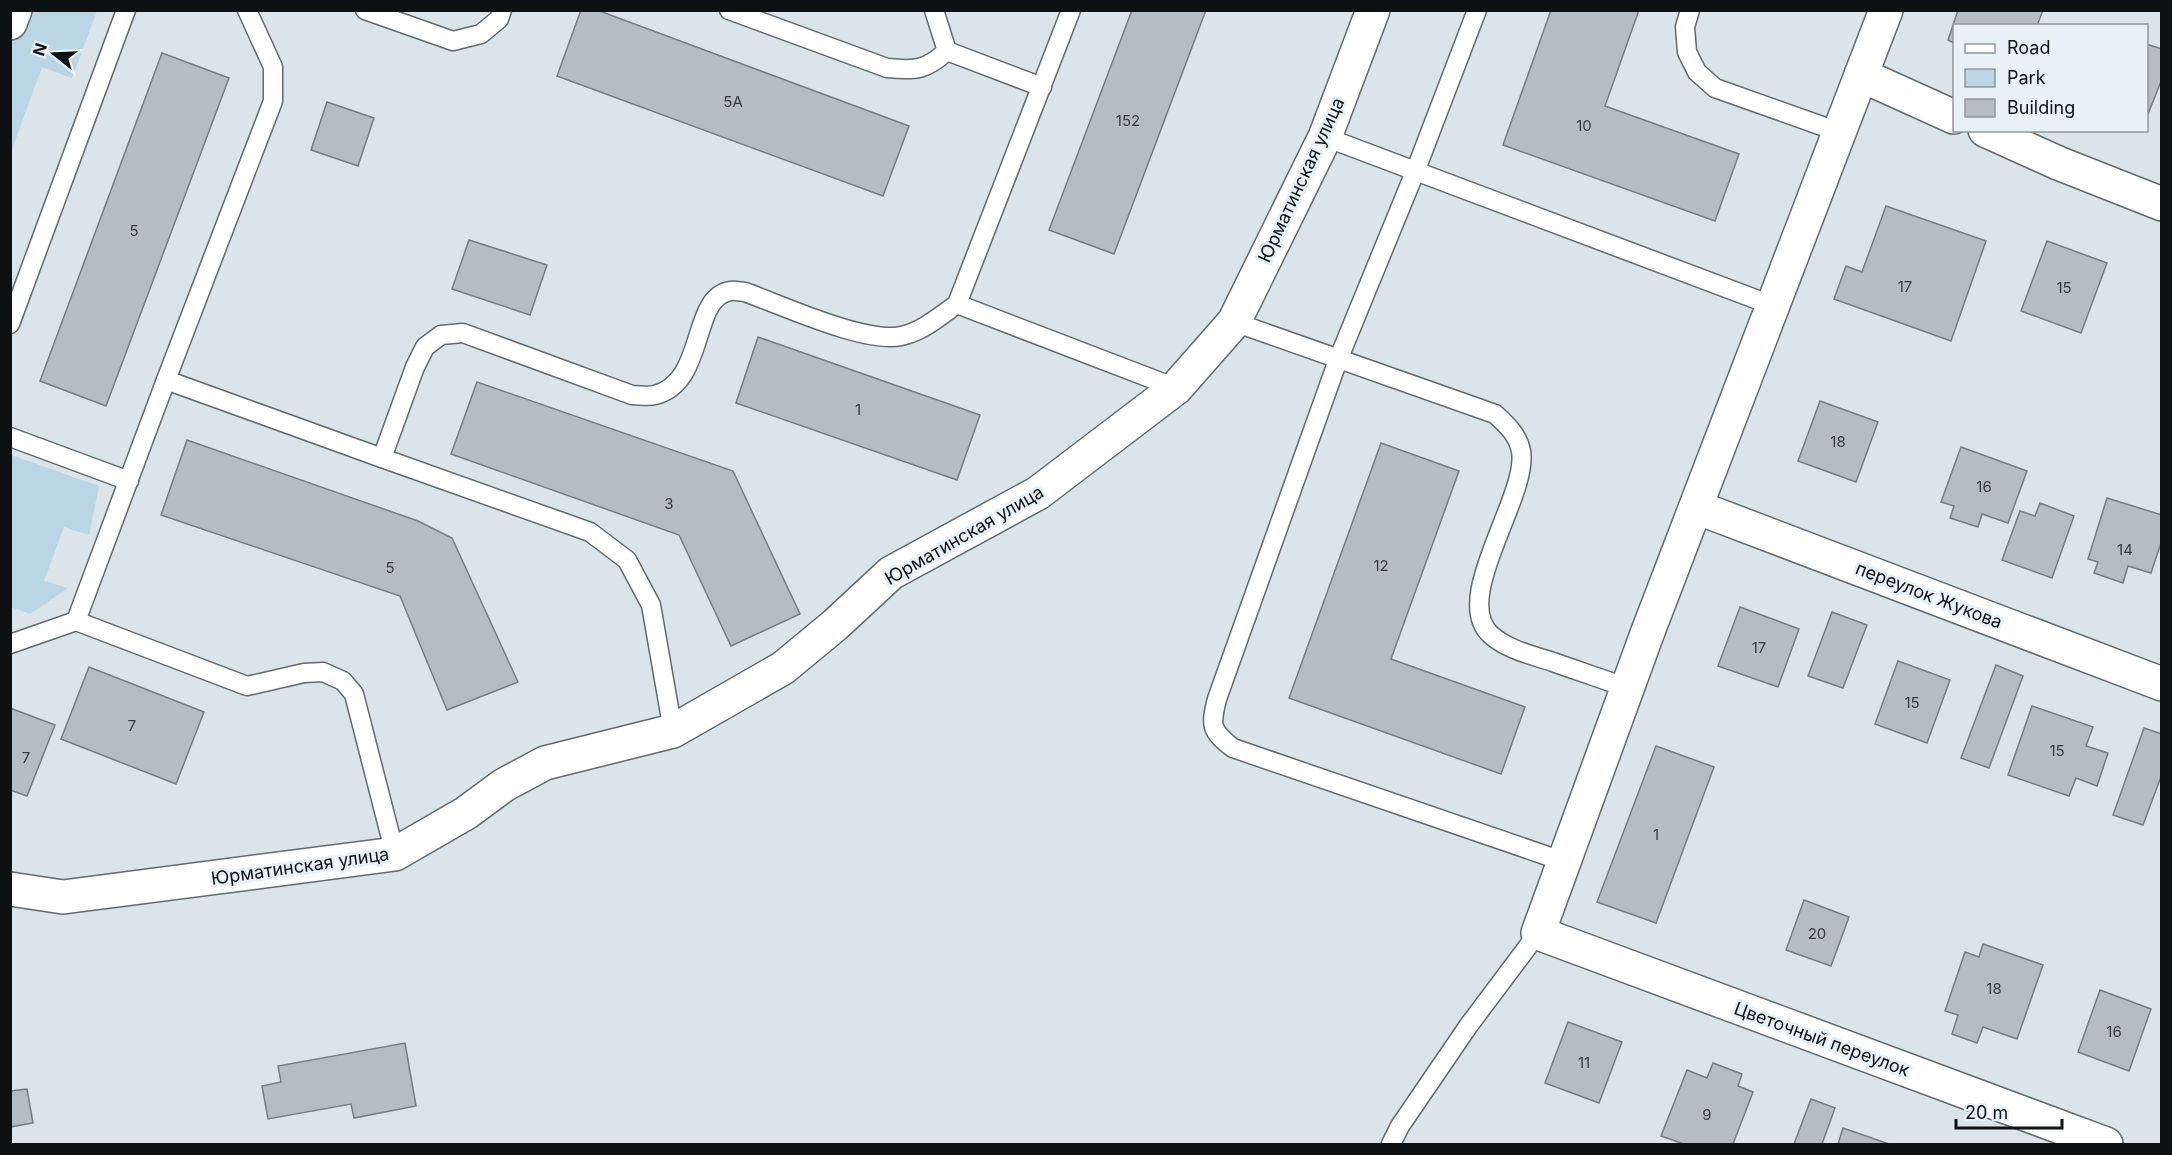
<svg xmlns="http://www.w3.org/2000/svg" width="2172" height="1155" viewBox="0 0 2172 1155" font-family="Inter,sans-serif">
  <rect width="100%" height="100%" fill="#dbe4e9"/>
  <g fill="#bad5e5">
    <path d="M18,11H97L72,78L42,67L11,152V31Z"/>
    <path d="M11,455L99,486L89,535L64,527L44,581L68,588L30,614L11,607Z"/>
  </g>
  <g fill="#b4bdc2" stroke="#757d81" stroke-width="1.5">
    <path d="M581,10H597L909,126L883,196L557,76Z"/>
    <path d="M1132,10H1206L1114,254L1049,230Z"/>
    <path d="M1551,10H1639L1605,106L1739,154L1715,221L1503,145Z"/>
    <path d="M1958,10H2043L2037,26H1954V43L1948,40Z"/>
    <path d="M2146,44L2162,49V79L2146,119Z"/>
    <path d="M162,53L229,78L106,406L40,381Z"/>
    <path d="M327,102L374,118L358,166L311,150Z"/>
    <path d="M1886,206L1986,241L1951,341L1834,299L1846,266L1862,272Z"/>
    <path d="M469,240L547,265L530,315L452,289Z"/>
    <path d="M2047,241L2107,263L2081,333L2021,311Z"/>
    <path d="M758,337L980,415L957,480L736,403Z"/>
    <path d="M477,382L733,471L800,614L731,646L679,535L451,454Z"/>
    <path d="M1820,401L1878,422L1856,482L1798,461Z"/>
    <path d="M187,440L418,521L452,538L518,682L447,710L400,596L161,515Z"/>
    <path d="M1381,443L1459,471L1391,659L1525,707L1501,774L1289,698Z"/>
    <path d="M1961,447L2027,471L2008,523L1982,514L1978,527L1950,518L1954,506L1941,502Z"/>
    <path d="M2107,498L2162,515V540L2151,573L2128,566L2123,583L2094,573L2098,562L2088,559Z"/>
    <path d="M2040,503L2074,516L2052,578L2002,560L2020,511L2035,516Z"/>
    <path d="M1740,607L1799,629L1778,687L1718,666Z"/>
    <path d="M1832,612L1867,625L1843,688L1808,676Z"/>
    <path d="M1898,661L1950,680L1927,743L1875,724Z"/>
    <path d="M1996,665L2023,676L1989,768L1961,758Z"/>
    <path d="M89,667L204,712L176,784L61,739Z"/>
    <path d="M2032,706L2093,727L2086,746L2108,753L2097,786L2076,778L2069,796L2008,775Z"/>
    <path d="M10,708L55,725L27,796L10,790Z"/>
    <path d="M2144,728L2162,734V774L2143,825L2113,815Z"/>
    <path d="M1656,746L1714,767L1656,923L1597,902Z"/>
    <path d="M1804,900L1849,917L1831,966L1786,950Z"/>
    <path d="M1983,944L2043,965L2017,1039L1983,1027L1977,1043L1952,1034L1958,1015L1945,1011L1965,952L1979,957Z"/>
    <path d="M2100,990L2151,1009L2129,1071L2078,1052Z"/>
    <path d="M1568,1022L1622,1042L1599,1103L1545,1083Z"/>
    <path d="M405,1043L416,1106L354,1118L351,1104L268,1119L262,1086L281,1082L278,1066Z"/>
    <path d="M1713,1063L1742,1074L1738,1086L1753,1092L1733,1144H1684L1661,1136L1687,1070L1707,1078Z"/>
    <path d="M27,1089L33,1123L10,1127V1091Z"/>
    <path d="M1811,1099L1835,1108L1822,1144H1794Z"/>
    <path d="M1843,1128L1889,1144H1838Z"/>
  </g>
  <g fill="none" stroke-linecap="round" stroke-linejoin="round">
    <g stroke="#626a6e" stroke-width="21">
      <g id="service">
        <path d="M365,10L453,41L481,34L499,19L502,10"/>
        <path d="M729,10L887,68C916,71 926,70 947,51L934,10"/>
        <path d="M1477,10L1415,172L1338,360L1217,699C1210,726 1211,731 1233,748L1565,862"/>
        <path d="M1690,10L1685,27L1687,52L1697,72L1715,88L1839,132"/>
        <path d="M947,51L1042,87"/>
        <path d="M1325,137L1774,306"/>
        <path d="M957,304L1176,388"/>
        <path d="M1234,322L1495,414C1507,425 1518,435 1521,451C1529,496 1450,599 1491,635C1508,650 1532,655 1553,662C1578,671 1603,679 1627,688"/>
        <path d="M10,324L126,10"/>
        <path d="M166,380L382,458"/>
        <path d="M10,437L129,481"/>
        <path d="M76,621L166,380L273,101V67L247,10"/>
        <path d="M10,644L76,621L247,686L304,673L323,672L343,681L354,694L395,854"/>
        <path d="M673,731L651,605L627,560L590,532L382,458L415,367L425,347L441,335L463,333L632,395C639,395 648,397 655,395C707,382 690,296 731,291C735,290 741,292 745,292C781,305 866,344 901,336C922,332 940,316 957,304L1071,10"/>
        <path d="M1391,1144L1400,1126L1469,1025L1538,933"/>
      </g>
    </g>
    <g stroke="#626a6e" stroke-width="36">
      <g id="minor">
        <path d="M1886,10L1647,634L1538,933L2106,1144"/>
        <path d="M1861,75L1954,117"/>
        <path d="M1985,130L2058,163L2162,204"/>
        <path d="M1696,507L2162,684"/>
        <path d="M10,889L63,897L395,854L466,813L504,785L545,763L673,731L783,668L835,625L891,573L1038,493L1176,388L1234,322L1325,137L1373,10"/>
      </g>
    </g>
    <g stroke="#626a6e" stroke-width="36">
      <path id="tertiary" d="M10,23L15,10"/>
    </g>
    <use href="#service" stroke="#fff" stroke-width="18"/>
    <use href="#minor" stroke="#fff" stroke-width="33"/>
    <use href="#tertiary" stroke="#fff" stroke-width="33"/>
  </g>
  <g text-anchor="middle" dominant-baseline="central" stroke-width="6" stroke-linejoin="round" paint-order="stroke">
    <g font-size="15" fill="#383c3e">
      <text x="733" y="101">5А</text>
      <text x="1128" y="120">152</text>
      <text x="1584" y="125">10</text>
      <text x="134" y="230">5</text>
      <text x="1905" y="286">17</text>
      <text x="2064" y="287">15</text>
      <text x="858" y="409">1</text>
      <text x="1838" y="441">18</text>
      <text x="1984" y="486">16</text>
      <text x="669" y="503">3</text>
      <text x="2125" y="549">14</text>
      <text x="1381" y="565">12</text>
      <text x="390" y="567">5</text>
      <text x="1759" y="647">17</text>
      <text x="1912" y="702">15</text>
      <text x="132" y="725">7</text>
      <text x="2057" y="750">15</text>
      <text x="26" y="757">7</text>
      <text x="1656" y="834">1</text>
      <text x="1817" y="933">20</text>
      <text x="1994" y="988">18</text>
      <text x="2114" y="1031">16</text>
      <text x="1584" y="1062">11</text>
      <text x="1707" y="1114">9</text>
    </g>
    <g font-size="18" fill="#0e1112" stroke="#e8f1f6">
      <text transform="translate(1301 180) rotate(-65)">Юрматинская улица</text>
      <text transform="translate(964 535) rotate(-30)">Юрматинская улица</text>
      <text transform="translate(1929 595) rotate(21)">переулок Жукова</text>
      <text transform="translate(300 866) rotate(-8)">Юрматинская улица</text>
      <text transform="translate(1822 1039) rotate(20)">Цветочный переулок</text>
    </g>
  </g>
  <rect width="2172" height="1155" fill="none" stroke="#0e1112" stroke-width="24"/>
  <rect x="1953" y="24" width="195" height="108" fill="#e8f1f6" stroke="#91979b" stroke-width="1.5"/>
  <rect x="1965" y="44" width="30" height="9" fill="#ffffff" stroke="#91979b" stroke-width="1.5"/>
  <text x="2007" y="54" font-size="18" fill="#0e1112">Road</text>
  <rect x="1965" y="69" width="30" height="18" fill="#bad5e5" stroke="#91979b" stroke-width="1.5"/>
  <text x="2007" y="84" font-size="18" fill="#0e1112">Park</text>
  <rect x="1965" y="99" width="30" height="18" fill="#b4bdc2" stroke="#91979b" stroke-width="1.5"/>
  <text x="2007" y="114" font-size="18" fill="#0e1112">Building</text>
  <g transform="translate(54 54) rotate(288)" stroke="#e8f1f6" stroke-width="4.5" paint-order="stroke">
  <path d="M0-4.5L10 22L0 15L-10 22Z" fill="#0e1112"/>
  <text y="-9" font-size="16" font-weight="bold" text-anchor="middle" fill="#0e1112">N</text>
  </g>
  <path d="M1956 1119v9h106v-9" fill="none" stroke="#0e1112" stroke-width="3"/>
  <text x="1965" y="1119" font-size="18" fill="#0e1112" stroke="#e8f1f6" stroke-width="4.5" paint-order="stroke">20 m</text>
</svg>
